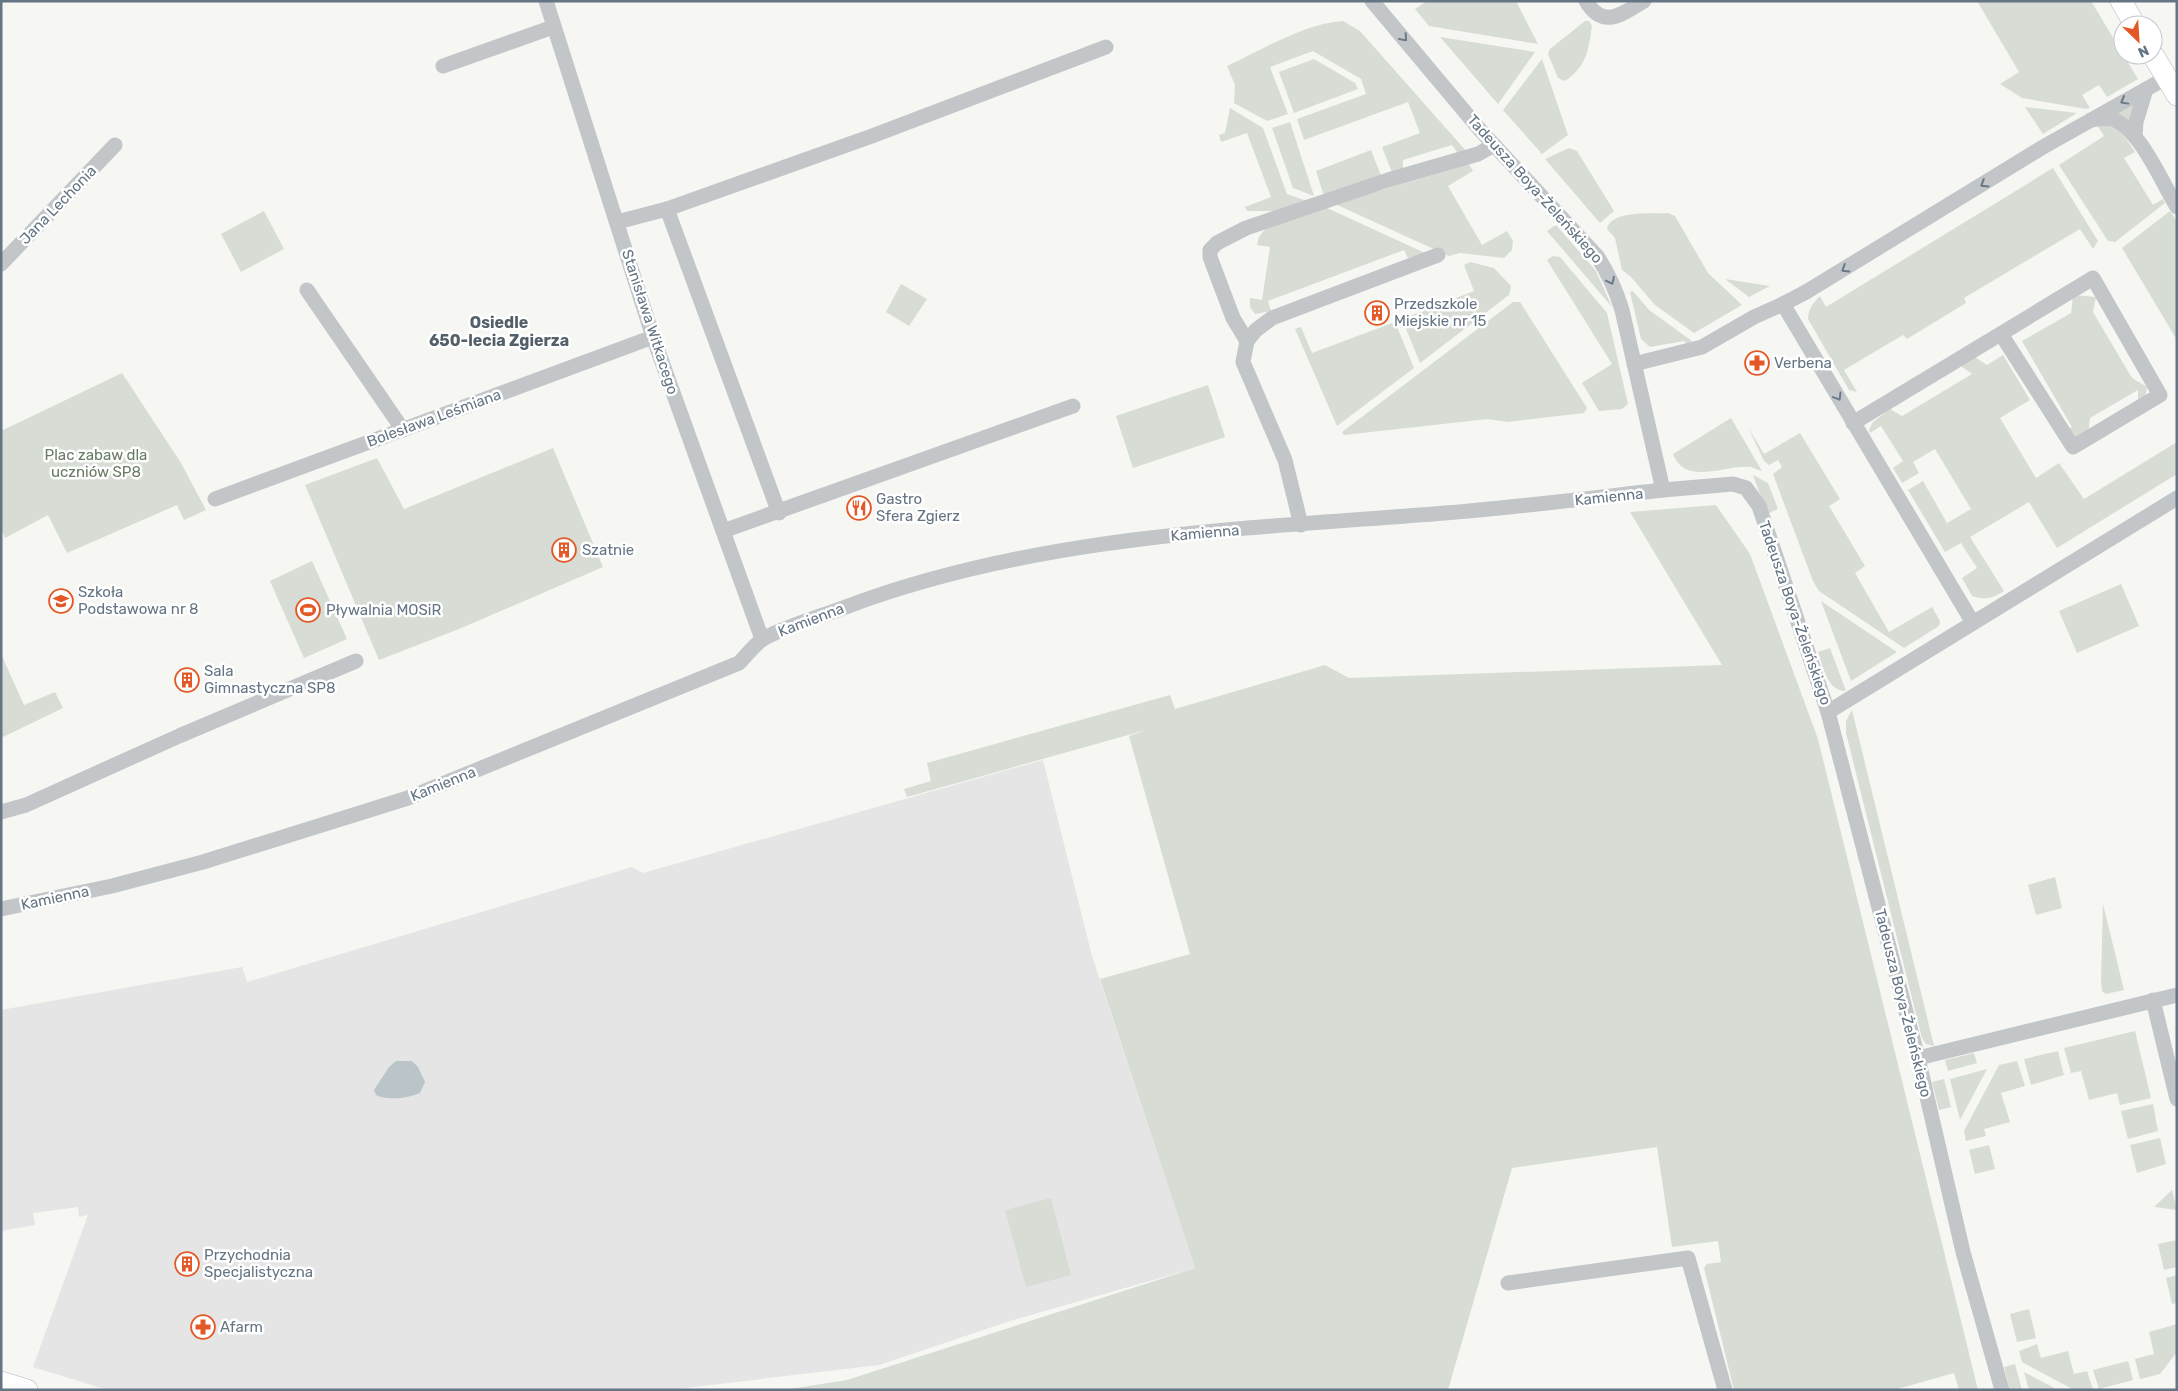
<svg xmlns="http://www.w3.org/2000/svg" width="2178" height="1391" viewBox="0 0 2178 1391" font-family="Rubik,sans-serif">
  <rect width="100%" height="100%" fill="#f6f6f3"/>
  <path fill="#e4e5e4" d="M1043,760L1092,956L1195,1268L1010,1321L879,1365L668,1390H108L33,1367L88,1215L79,1217L78,1207L33,1213L35,1225L1,1231V1010L242,967L247,982L632,867L643,873Z"/>
  <g fill="#d7ddd4">
    <path d="M1427,1H1516L1538,44L1429,26L1415,9Z"/>
    <path d="M1977,1H2091L2138,79L2107,97L2099,85L2082,95L2090,108L2086,109L2022,98L2000,84L2019,72Z"/>
    <path d="M1343,21L1360,31L1467,152L1459,155L1452,145L1403,160V173L1393,175L1382,147L1420,133L1408,102L1304,140L1297,119L1366,94L1361,79L1313,51L1270,67L1288,114L1267,121L1234,103L1235,85L1227,66C1264,49 1303,24 1343,21Z"/>
    <path d="M1585,21H1589L1592,26C1588,51 1587,66 1565,81L1558,78L1548,54L1550,49Z"/>
    <path d="M1440,37L1535,52L1498,104Z"/>
    <path d="M1314,59L1355,83L1358,89L1294,113L1279,72Z"/>
    <path d="M1542,59L1568,135L1542,154L1503,110Z"/>
    <path d="M2137,99L2131,123L2114,113Z"/>
    <path d="M2025,107L2077,113L2043,134Z"/>
    <path d="M1230,108L1263,128L1287,194L1307,201L1275,211H1247L1245,207L1271,197L1247,133L1221,142L1219,135L1225,133Z"/>
    <path d="M1290,122L1314,196L1293,188L1272,128Z"/>
    <path d="M2097,125C2118,125 2125,136 2135,152L2124,158L2153,205L2163,199L2165,203L2115,242L2108,241L2059,165L2104,136Z"/>
    <path d="M1569,148L1577,151L1614,211L1600,223L1545,159Z"/>
    <path d="M1371,150L1382,178L1329,196L1323,193L1316,171Z"/>
    <path d="M1469,164L1473,171L1448,186L1482,245L1507,231L1513,241L1512,250L1504,258L1460,253L1449,256L1335,204Z"/>
    <path d="M2053,168L2098,241L2093,249L2080,229L1964,298L1966,303L1907,339L1903,335L1844,370L1857,392L1849,390L1808,319C1808,309 1813,303 1820,296L1826,307Z"/>
    <path d="M1325,207L1425,253L1408,258L1404,250L1268,301L1271,311L1255,314L1250,307V298L1262,300L1270,247L1257,245L1259,237L1268,225Z"/>
    <path d="M264,211L284,249L241,272L221,234Z"/>
    <path d="M2170,211L2177,222V340L2122,248Z"/>
    <path d="M1668,213L1675,216L1708,273L1742,305L1694,333L1655,305L1631,277L1622,270L1615,238L1607,229C1610,210 1652,214 1668,213Z"/>
    <path d="M1554,226H1557L1596,271L1612,307L1547,231Z"/>
    <path d="M1553,256L1560,257L1607,313L1628,404L1622,409L1599,411L1582,383L1612,364L1547,260Z"/>
    <path d="M1470,262L1494,268L1511,286L1509,295L1420,363L1402,319L1474,291L1464,265Z"/>
    <path d="M1725,279L1770,286L1749,297Z"/>
    <path d="M901,284L927,299L909,326L886,312Z"/>
    <path d="M1633,291L1649,310L1692,341L1687,344L1684,341L1650,347L1641,339L1630,292Z"/>
    <path d="M2073,295L2096,297L2093,312L2132,378L2147,387L2145,399L2138,403V390L2090,418L2088,434L2083,438L2074,437L2068,429L2072,427L2022,341L2071,313Z"/>
    <path d="M1513,302H1520L1587,408L1584,413L1507,422L1488,419L1344,435L1342,432Z"/>
    <path d="M1395,322L1414,368L1337,426L1295,329L1301,327L1312,353Z"/>
    <path d="M2003,355L2030,400L2000,418L2036,478L2059,463L2084,499L2177,442V474L2057,548L2029,502L1970,537L2004,591C1991,599 1986,600 1972,596L1962,578L1977,568L1961,543L1945,552L1908,490L1923,481L1947,523L1971,509L1935,449L1913,462L1919,473L1902,483L1893,468L1903,461L1881,426L1870,433L1869,430L1873,422L1890,409L1902,416L1972,374L1961,366L1975,357L1987,365Z"/>
    <path d="M122,373L181,463L206,510L184,520L177,505L67,553L48,515L5,538L1,529V431Z"/>
    <path d="M1208,385L1225,437L1133,468L1116,416Z"/>
    <path d="M1731,418L1762,471C1758,470 1754,468 1751,467C1725,464 1686,487 1673,454Z"/>
    <path d="M1748,427L1764,454L1800,433L1840,499L1829,506L1865,566L1855,573L1889,632L1932,607L1940,621L1939,626L1904,648L1819,591L1813,581L1773,474L1782,467L1778,460L1769,465L1764,461Z"/>
    <path d="M553,448L603,567L459,629L379,660L305,485L377,458L404,509Z"/>
    <path d="M1753,475L1768,483L1778,509L1767,514Z"/>
    <path d="M1716,505L1750,554L1818,739L1978,1390H1959L1954,1373L1894,1390H1734L1704,1268L1707,1264L1721,1262L1718,1241L1672,1247L1657,1147L1512,1168L1448,1390H784L847,1380L1195,1268L1100,979L1190,954L1129,736L1146,730L907,797L904,789L931,781L927,763L1170,695L1175,709L1325,665L1349,678L1722,665L1630,512Z"/>
    <path d="M312,561L347,639L304,658L270,581Z"/>
    <path d="M2121,584L2139,626L2077,653L2059,611Z"/>
    <path d="M1821,601L1897,652L1851,681Z"/>
    <path d="M1830,648L1846,691C1827,691 1824,668 1818,652Z"/>
    <path d="M1,654L24,705L55,692L63,708L1,738Z"/>
    <path d="M1852,710L1934,1046L1926,1044L1922,1038L1846,733V721Z"/>
    <path d="M2055,877L2062,908L2036,915L2028,885Z"/>
    <path d="M2103,904L2124,990L2106,994L2102,991L2101,979Z"/>
    <path d="M2135,1031L2151,1098L2120,1105L2117,1093L2089,1100L2081,1071L2071,1073L2064,1048Z"/>
    <path d="M2058,1051L2064,1075L2031,1085L2024,1059Z"/>
    <path d="M1974,1053L1977,1063L1948,1071L1945,1060Z"/>
    <path d="M2017,1061L2025,1086L2001,1093L2010,1122L1984,1129L1986,1136L1966,1141L1964,1131L1999,1065Z"/>
    <path d="M1987,1069L1960,1120L1950,1079Z"/>
    <path d="M1944,1079L1951,1107L1939,1110L1932,1082Z"/>
    <path d="M2153,1104L2158,1131L2128,1139L2121,1111Z"/>
    <path d="M2160,1138L2166,1164L2137,1173L2130,1145Z"/>
    <path d="M1989,1145L1995,1169L1975,1174L1969,1150Z"/>
    <path d="M2172,1190L2177,1210L2154,1207Z"/>
    <path d="M1051,1198L1071,1275L1026,1287L1005,1210Z"/>
    <path d="M2177,1240V1267L2164,1270L2158,1244Z"/>
    <path d="M2177,1275V1303L2172,1304L2166,1278Z"/>
    <path d="M2029,1309L2036,1338L2017,1342L2010,1314Z"/>
    <path d="M2177,1324V1352L2160,1374L2140,1379L2135,1359L2154,1354L2149,1332Z"/>
    <path d="M2037,1344L2041,1358L2068,1351L2074,1374L2087,1371L2093,1389L2074,1390L2022,1362L2019,1351Z"/>
    <path d="M2128,1361L2133,1380L2099,1389L2093,1370Z"/>
    <path d="M2015,1364L2022,1390H2010L2004,1367Z"/>
    <path d="M2024,1372L2058,1390H2029Z"/>
  </g>
  <path fill="#b9c5c9" d="M396,1061H412L418,1067L425,1082L420,1093C409,1098 387,1101 376,1095L374,1090L389,1067Z"/>
  <g fill="none" stroke-linecap="round" stroke-linejoin="round">
    <g stroke="#b4b9be" stroke-width="22">
      <g id="secondary">
        <path d="M2121,1L2135,25"/>
        <path d="M2153,55L2177,95"/>
        <path d="M1,1382L27,1390"/>
      </g>
    </g>
    <g stroke="#c2c6c9" stroke-width="15">
      <path d="M546,1L653,337L762,639"/>
      <path d="M1372,1L1481,131L1597,256C1609,274 1616,290 1622,310L1663,490L1733,484L1746,488L1759,506L1828,712L1918,1058L1963,1252L2002,1390"/>
      <path d="M1586,1C1603,30 1622,14 1644,1"/>
      <path d="M443,66L553,27"/>
      <path d="M2166,78L2043,147L1806,292L1783,304L1973,623L2177,498"/>
      <path d="M2091,120C2097,119 2105,118 2111,119C2139,126 2162,183 2177,207"/>
      <path d="M2135,136L2136,122L2146,89"/>
      <path d="M667,209L779,513"/>
      <path d="M617,222L667,209L872,136L1106,47"/>
      <path d="M1,264L115,145"/>
      <path d="M307,290L403,430"/>
      <path d="M1247,341L1256,330L1272,318L1438,255"/>
      <path d="M1634,364L1702,347L1754,317L1783,304"/>
      <path d="M1853,423L2093,278L2160,395L2073,447L2001,334"/>
      <path d="M215,499L653,337"/>
      <path d="M1301,525L1285,460L1243,362L1247,341L1233,318L1210,257V250L1217,243L1246,228L1388,180L1478,154L1494,145"/>
      <path d="M723,531L1073,406"/>
      <path d="M1828,712L1973,623"/>
      <path d="M1,812L26,805L179,736L356,661"/>
      <path d="M1,909L112,886L203,862L408,798L739,663C747,655 754,645 763,639C781,628 822,616 843,608C1034,535 1244,529 1445,513C1518,507 1591,498 1663,490"/>
      <path d="M2153,1000L2177,1099"/>
      <path d="M1918,1058L2177,995"/>
      <path d="M1508,1283L1688,1258L1725,1390"/>
    </g>
    <use href="#secondary" stroke="#fff" stroke-width="21"/>
  </g>
  <defs><path id="oneway-chevron" d="M-2-3.5L2.5 0L-2 3.5" fill="none" stroke-width="1.6" stroke-linecap="round" stroke-linejoin="round" transform="scale(1.25)"/></defs>
  <g stroke="#6a7987">
    <use href="#oneway-chevron" transform="translate(1404 38) rotate(49)"/>
    <use href="#oneway-chevron" transform="translate(2124 101) rotate(151)"/>
    <use href="#oneway-chevron" transform="translate(1984 184) rotate(148)"/>
    <use href="#oneway-chevron" transform="translate(1845 269) rotate(148)"/>
    <use href="#oneway-chevron" transform="translate(1611 281) rotate(65)"/>
    <use href="#oneway-chevron" transform="translate(1838 397) rotate(59)"/>
  </g>
  <defs>
    <g id="building-ring" transform="scale(1.25)"><circle r="9.5" fill="#fff" stroke="#e45826" stroke-width="1.5"/><path d="M-4-6H4V6H1V3H-1V6H-4ZM-2.5-4.3h1.7v1.8h-1.7ZM.8-4.3h1.7v1.8H.8ZM-2.5-1h1.7V.8h-1.7ZM.8-1h1.7V.8H.8Z" fill="#e45826"/></g>
    <g id="pharmacy-ring" transform="scale(1.25)"><circle r="9.5" fill="#fff" stroke="#e45826" stroke-width="1.5"/><path d="M-2-6h4v4h4v4h-4v4h-4v-4h-4v-4h4Z" fill="#e45826"/></g>
    <g id="restaurant-ring" transform="scale(1.25)"><circle r="9.5" fill="#fff" stroke="#e45826" stroke-width="1.5"/><path d="M-5-6h1v4h1v-4h1v4h1v-4h1v5L-1.5 .5V6h-2V.5L-5-1ZM5-6V6H3V1.5H1.5Q1.5-4 5-6Z" fill="#e45826"/></g>
    <g id="school-ring" transform="scale(1.25)"><circle r="9.5" fill="#fff" stroke="#e45826" stroke-width="1.5"/><path d="M0-5L7-2L0 1L-7-2ZM-4 1L0 2.5L4 1V4Q0 6-4 4Z" fill="#e45826"/></g>
    <g id="stadium-ring" transform="scale(1.25)"><circle r="9.5" fill="#fff" stroke="#e45826" stroke-width="1.5"/><path d="M0-5a6.5 5 0 1 0 0 10a6.5 5 0 1 0 0-10ZM-3.5-1.8h7v3.6h-7Z" fill="#e45826"/></g>
  </defs>
  <g fill-rule="evenodd">
    <use href="#building-ring" x="1377" y="313"/>
    <use href="#pharmacy-ring" x="1757" y="363"/>
    <use href="#restaurant-ring" x="859" y="508"/>
    <use href="#building-ring" x="564" y="550"/>
    <use href="#school-ring" x="61" y="601"/>
    <use href="#stadium-ring" x="308" y="610"/>
    <use href="#building-ring" x="187" y="680"/>
    <use href="#building-ring" x="187" y="1264"/>
    <use href="#pharmacy-ring" x="203" y="1327"/>
  </g>
  <g text-anchor="middle" dominant-baseline="central" stroke-width="5" stroke-linejoin="round" paint-order="stroke">
    <g font-size="15" fill="#657584" stroke="#fff">
      <text transform="translate(1535 189) rotate(48)">Tadeusza Boya-Żeleńskiego</text>
      <text transform="translate(58 205) rotate(-46)">Jana Lechonia</text>
      <text transform="translate(650 322) rotate(72)">Stanisława Witkacego</text>
      <text transform="translate(434 418) rotate(-20)">Bolesława Leśmiana</text>
      <text transform="translate(1609 497) rotate(-6)">Kamienna</text>
      <text transform="translate(1205 533) rotate(-5)">Kamienna</text>
      <text transform="translate(1795 613) rotate(71)">Tadeusza Boya-Żeleńskiego</text>
      <text transform="translate(811 620) rotate(-21)">Kamienna</text>
      <text transform="translate(443 784) rotate(-22)">Kamienna</text>
      <text transform="translate(55 898) rotate(-12)">Kamienna</text>
      <text transform="translate(1903 1003) rotate(76)">Tadeusza Boya-Żeleńskiego</text>
    </g>
    <g font-size="15" fill="#657584" stroke="#fff" text-anchor="start">
      <text x="1394" y="304">Przedszkole<tspan x="1394" dy="17">Miejskie nr 15</tspan></text>
      <text x="1774" y="363">Verbena</text>
      <text x="876" y="499">Gastro<tspan x="876" dy="17">Sfera Zgierz</tspan></text>
      <text x="582" y="550">Szatnie</text>
      <text x="78" y="592">Szkoła<tspan x="78" dy="17">Podstawowa nr 8</tspan></text>
      <text x="326" y="610">Pływalnia MOSiR</text>
      <text x="204" y="671">Sala<tspan x="204" dy="17">Gimnastyczna SP8</tspan></text>
      <text x="204" y="1255">Przychodnia<tspan x="204" dy="17">Specjalistyczna</tspan></text>
      <text x="220" y="1327">Afarm</text>
    </g>
    <g font-size="15" fill="#687b64" stroke="#fff">
      <text x="96" y="455">Plac zabaw dla<tspan x="96" dy="17">uczniów SP8</tspan></text>
    </g>
    <g font-size="16" font-weight="bold" fill="#535f69" stroke="#fff">
      <text x="499" y="322">Osiedle<tspan x="499" dy="18">650-lecia Zgierza</tspan></text>
    </g>
  </g>
  <rect width="2178" height="1391" fill="none" stroke="#657584" stroke-width="5"/>
  <g transform="translate(2138 40) rotate(155)"><circle r="24" fill="#ffffff" stroke="#c1c8ce"/>
  <path d="M0-4L9 19L0 12L-9 19Z" fill="#e45826"/>
  <text y="-8" font-size="14" font-weight="bold" text-anchor="middle" fill="#657584">N</text>
  </g>
</svg>
